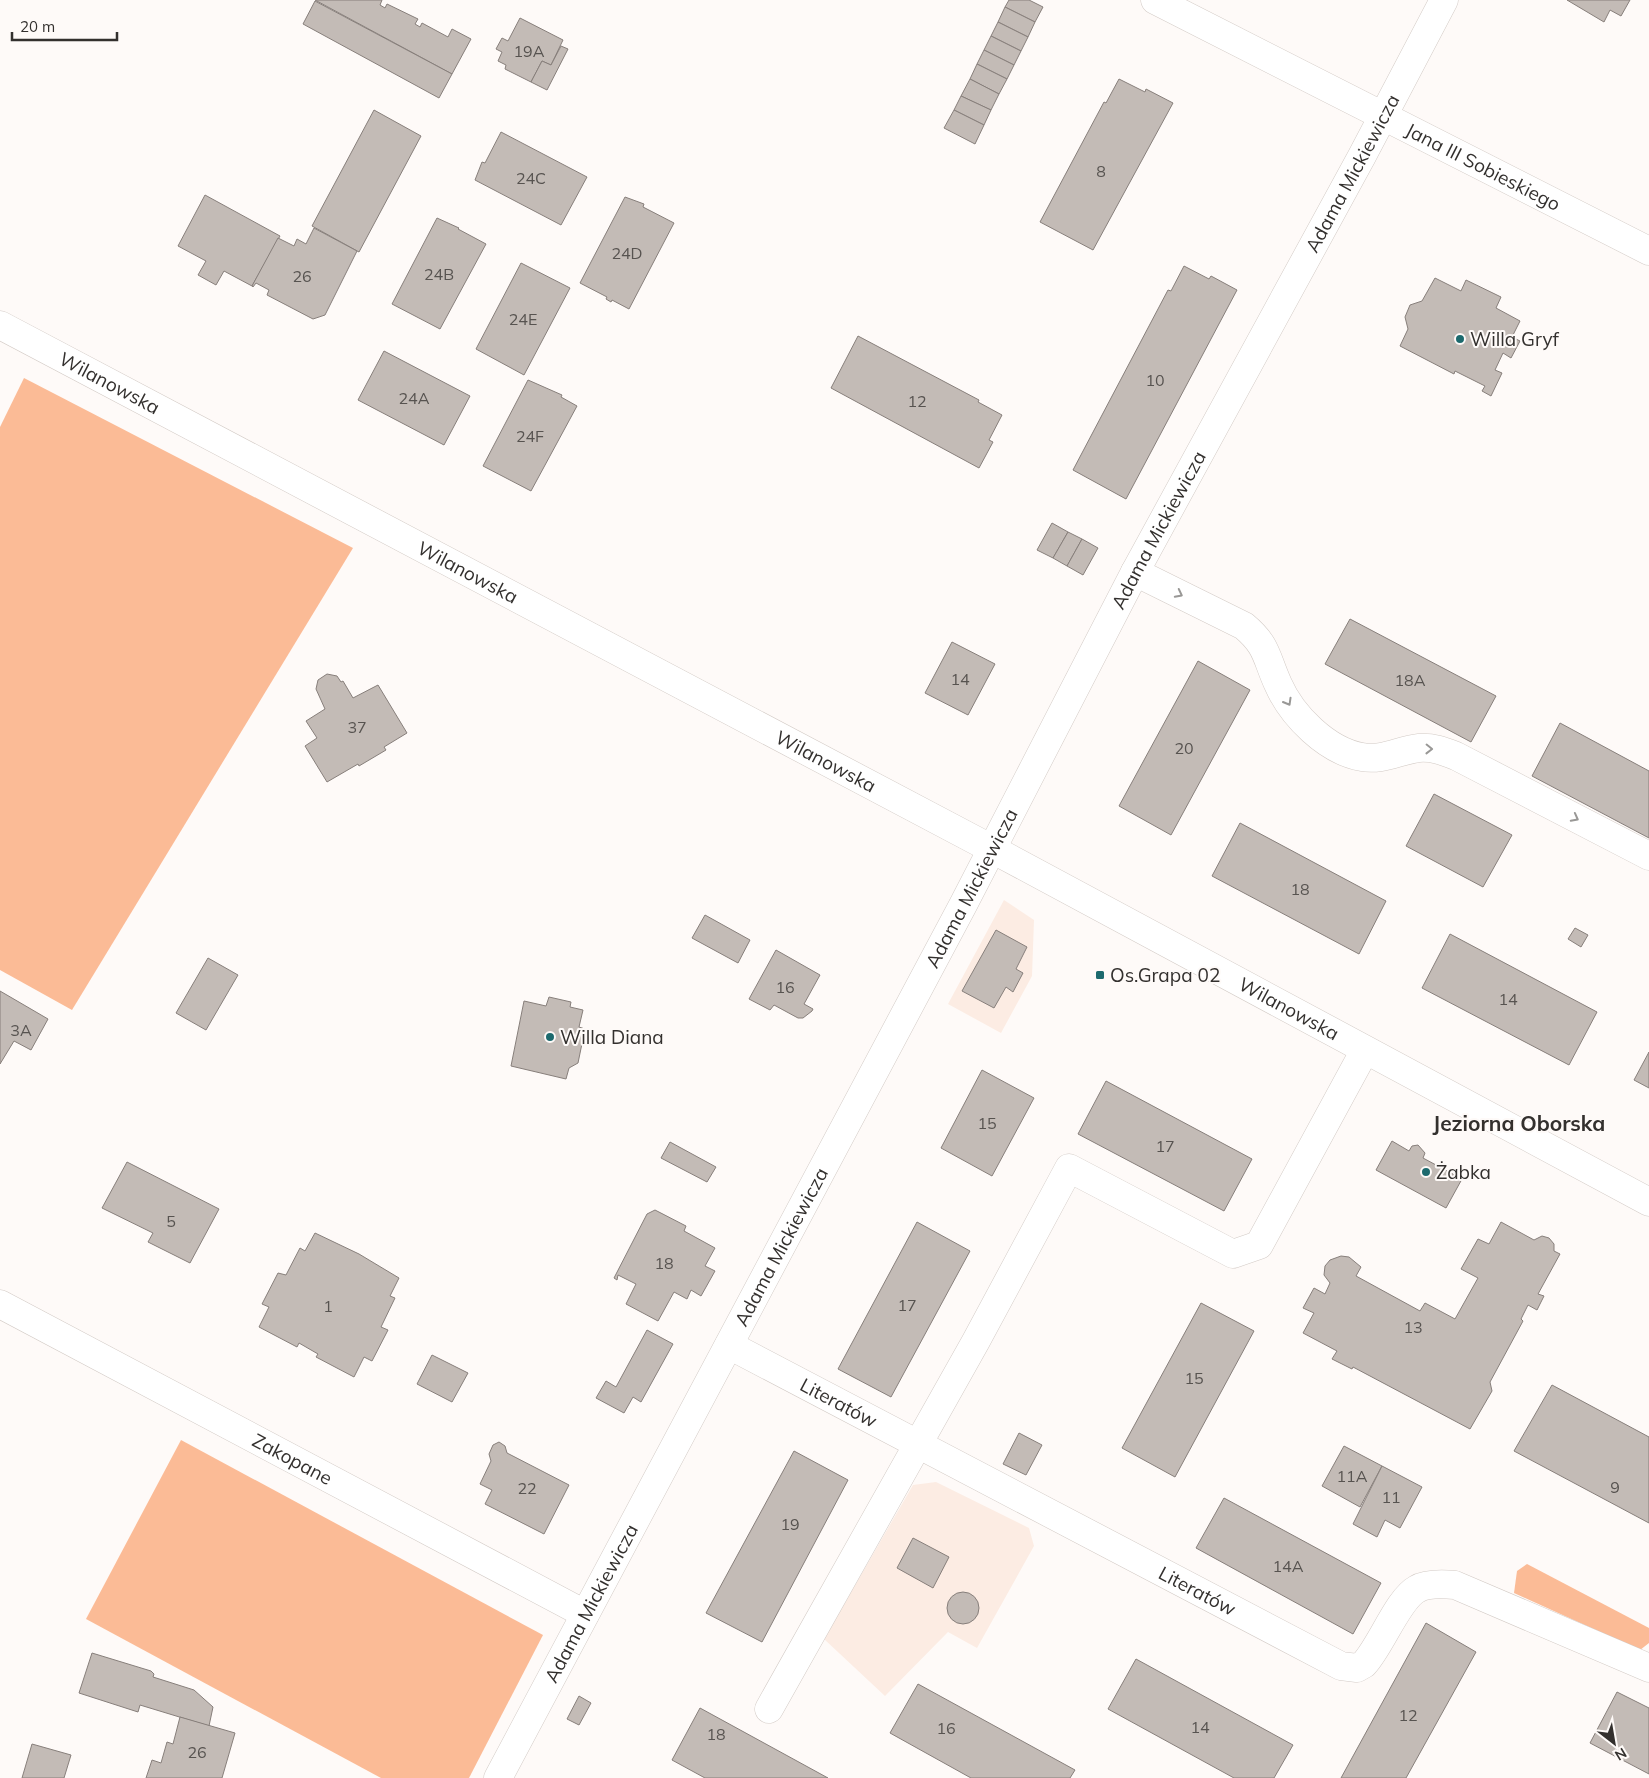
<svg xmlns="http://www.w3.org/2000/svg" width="1649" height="1778" viewBox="0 0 1649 1778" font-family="Mulish,sans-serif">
  <rect width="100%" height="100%" fill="#fefaf8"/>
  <g fill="#fcece3">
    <path d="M1004,900L1034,920L1032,976L1001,1033L948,1004Z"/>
    <path d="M936,1482L1029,1528L1034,1546L977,1648L948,1632L885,1696L824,1639L913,1485Z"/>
  </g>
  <g fill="#fbbb96">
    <path d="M24,378L353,548L72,1010L0,970V427Z"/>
    <path d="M181,1440L543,1635L469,1778H381L86,1619Z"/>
    <path d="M1527,1564L1649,1628V1643L1640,1650L1514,1593L1517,1571Z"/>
  </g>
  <g fill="#c3bbb6" stroke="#877f7b">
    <path d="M315,0H382L380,5L385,8L387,4L418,19L415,24L420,27L422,23L448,37L452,29L471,39L452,74Z"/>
    <path d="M1009,0H1029L1043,7L1035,22L1005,7Z"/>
    <path d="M1567,0H1630L1621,16L1610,10L1604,22Z"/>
    <path d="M315,1L452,74L439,98L303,24Z"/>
    <path d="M1005,7L1035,22L1028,37L998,22Z"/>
    <path d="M520,18L563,40L551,65L542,61L531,82L505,69L506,65L498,61L502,52L496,49L502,38L508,41Z"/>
    <path d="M998,22L1028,37L1021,51L991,36Z"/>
    <path d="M991,36L1021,51L1014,65L984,50Z"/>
    <path d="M561,46L568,49L547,90L531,82L542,61L551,65Z"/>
    <path d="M984,50L1014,65L1007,79L977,64Z"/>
    <path d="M977,64L1007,79L999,94L970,79Z"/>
    <path d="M970,79L999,94L991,110L961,96Z"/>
    <path d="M1119,79L1145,92L1146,89L1173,103L1093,250L1040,222L1104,102L1106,103Z"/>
    <path d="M961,96L991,110L984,125L954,110Z"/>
    <path d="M374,110L421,136L359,252L312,226Z"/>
    <path d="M954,110L984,125L975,144L944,128Z"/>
    <path d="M501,132L587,177L561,225L475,180L482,162L485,163Z"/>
    <path d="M205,195L280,236L252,286L224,271L216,285L198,275L206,261L178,246Z"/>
    <path d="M625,197L644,204L643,207L674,223L629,309L612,300L611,302L606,299L607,297L580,283Z"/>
    <path d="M437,218L459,228L458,229L486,244L440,329L392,304Z"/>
    <path d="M314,228L357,251L325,315L313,319L267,295L269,290L256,283L253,287L252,286L278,238L294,246L297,239L306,244Z"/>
    <path d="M521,263L570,288L524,375L476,349Z"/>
    <path d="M1184,266L1209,279L1211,276L1237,290L1126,499L1073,470L1168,290L1171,291Z"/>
    <path d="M1435,278L1461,291L1466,280L1501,297L1496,308L1520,321L1512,337L1520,341L1511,358L1503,353L1495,370L1502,373L1491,396L1482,391L1485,386L1455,371L1454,374L1400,346L1408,329L1405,317L1410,305L1422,301Z"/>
    <path d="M858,336L979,400L978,402L1002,415L989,440L993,442L979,468L831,388Z"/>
    <path d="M384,351L470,396L444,445L358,400Z"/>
    <path d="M528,380L562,395L561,397L577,406L531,491L483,466Z"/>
    <path d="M1052,523L1068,532L1053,558L1037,550Z"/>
    <path d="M1068,532L1082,539L1067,566L1053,558Z"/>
    <path d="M1082,539L1098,548L1083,575L1067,566Z"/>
    <path d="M1350,619L1496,696L1471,742L1325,664Z"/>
    <path d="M952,642L995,664L968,715L925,693Z"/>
    <path d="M1198,661L1250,690L1171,835L1119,806Z"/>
    <path d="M327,674L337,676L341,682L343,681L353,698L378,685L407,733L384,747L386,750L359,766L358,764L327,782L305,746L317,738L306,721L325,709L316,689L318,680Z"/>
    <path d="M1560,723L1649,771V838L1532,776Z"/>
    <path d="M1434,794L1512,835L1483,887L1406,846Z"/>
    <path d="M1240,823L1386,901L1359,954L1212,876Z"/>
    <path d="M705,915L750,940L738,963L692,938Z"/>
    <path d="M1575,928L1588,935L1581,947L1568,939Z"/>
    <path d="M996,930L1027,947L1016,969L1023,973L1013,992L1006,987L994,1008L962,991Z"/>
    <path d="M1450,934L1597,1012L1569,1065L1422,988Z"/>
    <path d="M776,950L820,975L804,1004L813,1009L812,1011L803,1018H798L774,1005L770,1010L749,999Z"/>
    <path d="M208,958L238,975L206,1030L176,1013Z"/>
    <path d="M0,991L48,1019L31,1050L14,1041L0,1064Z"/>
    <path d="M549,997L571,1002L570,1007L583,1010L579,1027L585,1029L578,1063L569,1068L566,1079L511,1066L524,1001L546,1006Z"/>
    <path d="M1649,1052V1088L1634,1080Z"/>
    <path d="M982,1070L1034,1098L992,1176L941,1148Z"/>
    <path d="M1106,1081L1252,1159L1224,1211L1078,1134Z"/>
    <path d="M1392,1141L1409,1151L1412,1146L1418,1145L1425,1153L1423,1158L1462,1179L1446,1208L1376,1170Z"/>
    <path d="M670,1142L716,1167L707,1182L661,1158Z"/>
    <path d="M127,1162L219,1209L190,1263L148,1242L153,1233L102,1208Z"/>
    <path d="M655,1210L686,1226L684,1231L715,1248L705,1266L715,1271L701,1296L691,1290L687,1299L674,1292L658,1321L626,1304L636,1284L618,1275L617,1280L614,1278L647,1214Z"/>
    <path d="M917,1222L970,1251L891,1397L838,1369Z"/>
    <path d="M1501,1222L1534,1240L1542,1236L1549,1238L1554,1244V1251L1560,1254L1538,1294L1544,1296L1537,1310L1528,1305L1521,1319L1523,1321L1490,1382L1492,1391L1470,1429L1353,1367L1352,1369L1332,1359L1337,1351L1303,1333L1314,1313L1303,1308L1314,1288L1325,1294L1330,1283L1324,1275L1325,1266L1330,1260L1341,1256L1349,1257L1361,1267L1356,1276L1420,1311L1425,1303L1455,1319L1478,1278L1461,1269L1478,1239L1489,1244Z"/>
    <path d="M315,1233L359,1254L399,1278L390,1296L395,1298L381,1327L388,1330L372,1361L364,1357L354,1377L316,1357L318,1354L299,1343L297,1347L259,1327L269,1307L262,1304L278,1273L286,1275L300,1248L305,1251Z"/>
    <path d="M1201,1303L1254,1331L1175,1477L1122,1448Z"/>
    <path d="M647,1330L673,1344L641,1402L633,1397L624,1413L596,1398L606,1381L616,1387Z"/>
    <path d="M432,1355L468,1373L452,1402L417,1384Z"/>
    <path d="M1552,1385L1649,1437V1523L1514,1451Z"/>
    <path d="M1019,1433L1042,1445L1026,1475L1003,1464Z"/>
    <path d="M499,1442L505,1446L507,1453L569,1485L544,1534L485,1504L492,1490L480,1484L491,1461L489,1454L493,1445Z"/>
    <path d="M1344,1446L1382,1466L1360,1507L1322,1486Z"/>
    <path d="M794,1451L848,1480L762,1642L706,1613Z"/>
    <path d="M1382,1466L1422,1487L1400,1528L1385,1520L1377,1537L1353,1524Z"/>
    <path d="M1224,1498L1381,1583L1353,1634L1196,1548Z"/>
    <path d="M913,1538L949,1557L933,1588L897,1568Z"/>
    <circle cx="963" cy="1608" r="16"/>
    <path d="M1426,1623L1476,1652L1406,1778H1341Z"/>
    <path d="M92,1653L151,1671L154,1674L153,1677L194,1690L213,1707L209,1726L140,1705L138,1712L79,1693Z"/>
    <path d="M1136,1659L1293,1745L1274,1778H1234L1108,1709Z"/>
    <path d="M918,1684L1075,1770L1070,1778H971L890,1733Z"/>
    <path d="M1617,1692L1649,1708V1774L1590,1743Z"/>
    <path d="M579,1696L591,1703L579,1725L567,1719Z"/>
    <path d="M700,1708L828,1778H705L672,1760Z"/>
    <path d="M180,1717L235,1733L222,1778H146L152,1760L161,1763L167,1742L173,1744Z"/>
    <path d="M32,1744L71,1755L64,1778H22Z"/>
  </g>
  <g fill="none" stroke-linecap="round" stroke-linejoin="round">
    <g stroke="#d3cbc6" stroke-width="29">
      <g id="minor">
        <path id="s1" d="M1155,0L1649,251"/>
        <path d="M1135,572L1244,626C1268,646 1266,658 1278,684C1292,716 1327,751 1362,757C1382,761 1400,750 1419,748C1433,747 1443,751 1456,756L1649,856"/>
        <path id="s2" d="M0,1304L585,1614"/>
        <path id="s3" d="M729,1345L1341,1666L1357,1668L1364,1664C1381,1646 1398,1599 1417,1589C1427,1583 1444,1584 1455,1585L1649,1668"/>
        <path d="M769,1709L976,1341L1069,1168L1233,1254L1259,1245L1365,1050"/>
        <path id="s4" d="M498,1778L963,905L1135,572L1362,156L1444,0"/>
      </g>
    </g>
    <g stroke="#d3cbc6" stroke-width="29">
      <g id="major">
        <path id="s5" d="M0,325L992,849L1649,1202"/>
      </g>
    </g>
    <use href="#minor" stroke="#fff" stroke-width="28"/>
    <use href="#major" stroke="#fff" stroke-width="28"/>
  </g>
  <defs><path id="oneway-chevron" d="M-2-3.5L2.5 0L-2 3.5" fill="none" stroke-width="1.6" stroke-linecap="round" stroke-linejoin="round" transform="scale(1.25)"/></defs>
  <g stroke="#999896">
    <use href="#oneway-chevron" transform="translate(1179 594) rotate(27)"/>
    <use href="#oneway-chevron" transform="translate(1288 702) rotate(60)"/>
    <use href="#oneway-chevron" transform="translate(1429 749) rotate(1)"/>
    <use href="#oneway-chevron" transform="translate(1575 818) rotate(28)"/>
  </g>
  <g fill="#1d6a6e" stroke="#fefaf8" stroke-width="2">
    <circle cx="1460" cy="339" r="5"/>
    <rect x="1095" y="970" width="10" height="10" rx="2.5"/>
    <circle cx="550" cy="1037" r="5"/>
    <circle cx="1426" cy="1172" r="5"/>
  </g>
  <g text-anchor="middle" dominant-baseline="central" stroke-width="4" stroke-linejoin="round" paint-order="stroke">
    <g font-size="16" fill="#575350">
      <text x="529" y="51">19A</text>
      <text x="1101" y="171">8</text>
      <text x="531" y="178">24C</text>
      <text x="627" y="253">24D</text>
      <text x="439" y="274">24B</text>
      <text x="302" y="276">26</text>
      <text x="523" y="319">24E</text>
      <text x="1155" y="380">10</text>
      <text x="414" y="398">24A</text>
      <text x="917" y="401">12</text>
      <text x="530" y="436">24F</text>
      <text x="960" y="679">14</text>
      <text x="1410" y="680">18A</text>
      <text x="357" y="727">37</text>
      <text x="1184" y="748">20</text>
      <text x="1300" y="889">18</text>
      <text x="785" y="987">16</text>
      <text x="1508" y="999">14</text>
      <text x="21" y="1030">3A</text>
      <text x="987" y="1123">15</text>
      <text x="1165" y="1146">17</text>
      <text x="171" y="1221">5</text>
      <text x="664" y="1263">18</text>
      <text x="907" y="1305">17</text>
      <text x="328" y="1306">1</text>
      <text x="1413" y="1327">13</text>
      <text x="1194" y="1378">15</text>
      <text x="1352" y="1476">11A</text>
      <text x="1615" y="1487">9</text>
      <text x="527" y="1488">22</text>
      <text x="1391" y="1497">11</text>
      <text x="790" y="1524">19</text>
      <text x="1288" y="1566">14A</text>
      <text x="1408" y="1715">12</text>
      <text x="1200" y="1727">14</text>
      <text x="946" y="1728">16</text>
      <text x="716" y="1734">18</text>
      <text x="197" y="1752">26</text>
    </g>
    <g font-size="19" fill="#33302e" stroke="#fefaf8">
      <text stroke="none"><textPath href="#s1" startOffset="368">Jana III Sobieskiego</textPath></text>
      <text stroke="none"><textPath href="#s4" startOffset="1818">Adama Mickiewicza</textPath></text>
      <text stroke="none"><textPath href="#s5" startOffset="124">Wilanowska</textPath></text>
      <text stroke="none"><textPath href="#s4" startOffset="1412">Adama Mickiewicza</textPath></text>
      <text stroke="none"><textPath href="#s5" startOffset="529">Wilanowska</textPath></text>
      <text stroke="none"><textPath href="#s5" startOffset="934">Wilanowska</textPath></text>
      <text stroke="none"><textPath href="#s4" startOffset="1008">Adama Mickiewicza</textPath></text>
      <text stroke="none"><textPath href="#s5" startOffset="1459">Wilanowska</textPath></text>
      <text stroke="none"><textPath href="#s4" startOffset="602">Adama Mickiewicza</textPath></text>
      <text stroke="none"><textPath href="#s3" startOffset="124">Literatów</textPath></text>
      <text stroke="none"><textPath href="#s2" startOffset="331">Zakopane</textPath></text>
      <text stroke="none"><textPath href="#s3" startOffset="529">Literatów</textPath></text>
      <text stroke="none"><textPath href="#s4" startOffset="198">Adama Mickiewicza</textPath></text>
    </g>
    <g font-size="19" fill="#33302e" stroke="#fefaf8" text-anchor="start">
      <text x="1470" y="339">Willa Gryf</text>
      <text x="1110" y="975">Os.Grapa 02</text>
      <text x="560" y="1037">Willa Diana</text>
      <text x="1436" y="1172">Żabka</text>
    </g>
    <g font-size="21" font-weight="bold" fill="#33302e" stroke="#fefaf8">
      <text x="1519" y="1123">Jeziorna Oborska</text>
    </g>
  </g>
  <g transform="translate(1614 1743) rotate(149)" stroke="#fefaf8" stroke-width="4" paint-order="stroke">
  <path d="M0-4L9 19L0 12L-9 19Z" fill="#33302e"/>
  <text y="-8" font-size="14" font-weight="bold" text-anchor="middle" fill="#33302e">N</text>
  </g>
  <path d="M12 32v8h105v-8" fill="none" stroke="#33302e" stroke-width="2.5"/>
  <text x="20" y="32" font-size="15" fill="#33302e" stroke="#fefaf8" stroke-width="4" paint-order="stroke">20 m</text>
</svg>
